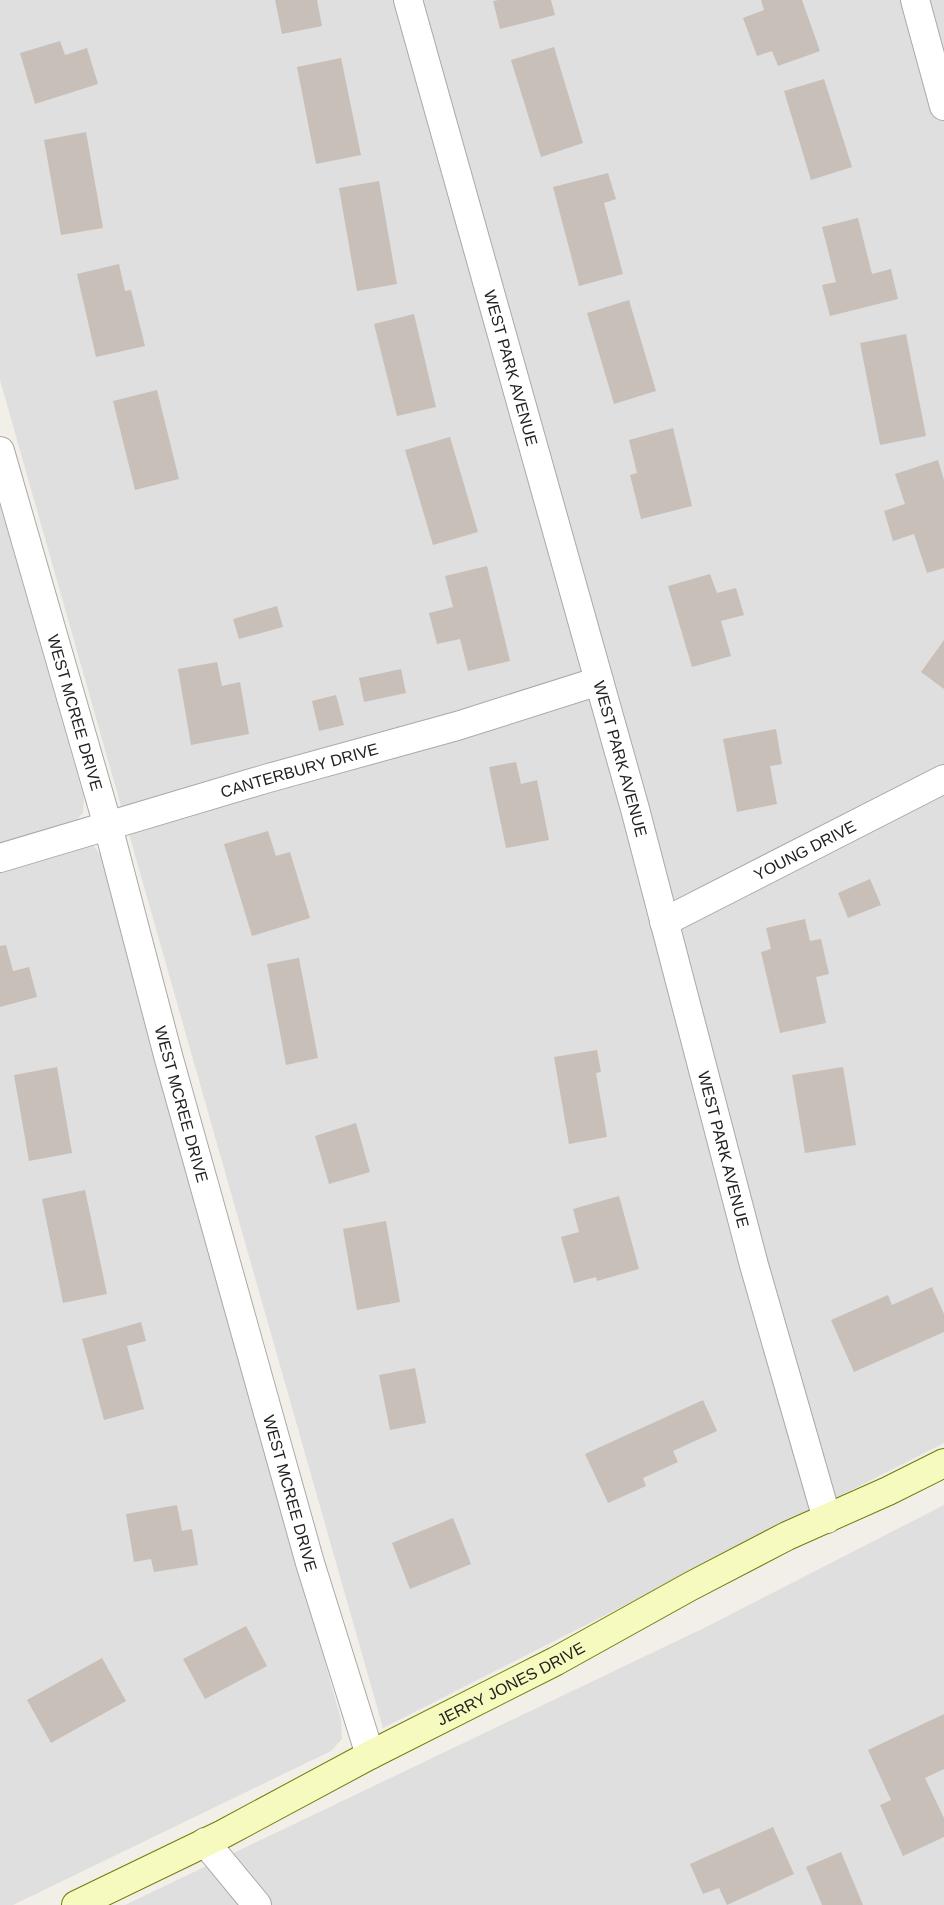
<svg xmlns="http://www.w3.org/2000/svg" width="944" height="1905" viewBox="0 0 944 1905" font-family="Arial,sans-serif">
  <rect width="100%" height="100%" fill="#f2efe9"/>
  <g fill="#e0dfdf">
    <path d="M0,0H944V1443L383,1728L0,380Z"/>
    <path d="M0,505L84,798L83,813L73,823L0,843Z"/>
    <path d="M93,845L103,858L341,1720L342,1739L331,1751L13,1905H0V870Z"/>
    <path d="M944,1505V1905H125L706,1627Z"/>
  </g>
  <g fill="#c7bfb8">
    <path d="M275,0H317L322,26L282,34Z"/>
    <path d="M499,0H551L555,15L500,29L493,1Z"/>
    <path d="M761,0H802L820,51L778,66L772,51L757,56L743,18L764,10Z"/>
    <path d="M60,41L65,55L87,48L98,84L35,104L20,53Z"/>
    <path d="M554,47L583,143L541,157L511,60Z"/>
    <path d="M341,58L361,155L316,164L297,67Z"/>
    <path d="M824,79L852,167L811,180L784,91Z"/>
    <path d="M86,132L103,228L61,235L44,140Z"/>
    <path d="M608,173L616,199L604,203L623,274L579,286L553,187Z"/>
    <path d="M379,181L397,284L357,291L339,188Z"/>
    <path d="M858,218L872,274L891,269L898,299L830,316L822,285L836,282L822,227Z"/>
    <path d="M119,264L125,291L131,290L145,346L96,357L77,274Z"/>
    <path d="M629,300L656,391L614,404L587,313Z"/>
    <path d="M414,314L436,407L397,416L374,324Z"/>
    <path d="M906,334L926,436L880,445L860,343Z"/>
    <path d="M157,390L179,479L135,490L113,401Z"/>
    <path d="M673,428L692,506L641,519L630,475L637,473L629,440Z"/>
    <path d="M450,437L478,532L433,545L405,450Z"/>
    <path d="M938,460L944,480V568L927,573L914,534L893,541L884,511L905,504L895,474Z"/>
    <path d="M487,566L510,661L468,671L460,639L437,644L429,613L453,607L445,576Z"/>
    <path d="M710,574L717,593L736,588L744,615L721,621L731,656L692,667L668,586Z"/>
    <path d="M277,606L283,627L239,639L233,619Z"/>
    <path d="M944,640V689L921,672Z"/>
    <path d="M217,662L222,686L240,682L249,734L191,745L178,669Z"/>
    <path d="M401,669L406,693L364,702L359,678Z"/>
    <path d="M336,695L344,725L319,731L312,701Z"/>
    <path d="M776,729L782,764L770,766L777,804L737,812L723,739Z"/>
    <path d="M516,762L521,784L537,780L549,840L506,848L489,767Z"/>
    <path d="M268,831L276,856L290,852L310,918L252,936L224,844Z"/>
    <path d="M870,879L881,905L848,918L838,893Z"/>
    <path d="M805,919L810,941L821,939L829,974L816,977L826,1023L780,1033L761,952L771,949L766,928Z"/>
    <path d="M6,945L13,971L29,967L37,997L0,1007V946Z"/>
    <path d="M299,958L318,1058L286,1065L267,964Z"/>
    <path d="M597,1050L601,1072L596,1073L607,1137L569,1144L554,1057Z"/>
    <path d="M57,1067L72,1153L29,1161L14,1075Z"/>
    <path d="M843,1067L856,1145L805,1153L792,1075Z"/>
    <path d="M356,1123L370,1172L329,1184L315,1136Z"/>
    <path d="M85,1190L107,1294L63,1303L42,1199Z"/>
    <path d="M619,1196L639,1269L597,1281L596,1277L574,1283L561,1237L579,1232L573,1209Z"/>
    <path d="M386,1221L400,1302L357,1310L343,1229Z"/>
    <path d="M932,1287L944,1314V1332L854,1372L831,1320L888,1295L892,1305Z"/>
    <path d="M141,1322L146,1341L127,1346L144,1409L104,1420L82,1339Z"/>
    <path d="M415,1368L426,1423L390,1430L379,1375Z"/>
    <path d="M703,1400L717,1431L673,1451L678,1462L643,1478L646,1486L608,1503L585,1454Z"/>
    <path d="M177,1505L182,1531L192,1529L198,1565L154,1572L151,1559L134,1562L126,1514Z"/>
    <path d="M453,1518L471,1564L410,1589L392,1543Z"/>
    <path d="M246,1626L267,1666L205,1699L183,1659Z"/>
    <path d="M102,1658L126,1701L51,1743L27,1700Z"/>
    <path d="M944,1714V1769L925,1778L944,1818V1837L903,1856L880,1805L891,1800L868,1750Z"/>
    <path d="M773,1827L794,1874L727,1905L719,1888L703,1894L690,1864Z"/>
    <path d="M841,1852L863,1905H822L806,1867Z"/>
  </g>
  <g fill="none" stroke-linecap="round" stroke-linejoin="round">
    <g stroke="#a9a9a9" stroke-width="30">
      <g id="minor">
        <path id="s1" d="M408,0L635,809L754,1265L827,1519"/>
        <path d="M915,0L944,106"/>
        <path id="s2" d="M0,451L108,826L169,1059L310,1563L370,1755"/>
        <path id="s3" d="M0,858L265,779L457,726L599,681"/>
        <path id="s4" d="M664,922L944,779"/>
        <path d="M205,1842L257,1905"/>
      </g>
    </g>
    <g stroke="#707d05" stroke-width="30">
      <g id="secondary">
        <path id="s5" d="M76,1905L223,1834L370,1755L556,1661L691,1586L787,1536L888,1491L944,1463"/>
      </g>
    </g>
    <use href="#minor" stroke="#fff" stroke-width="28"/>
    <use href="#secondary" stroke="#f7fabf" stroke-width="28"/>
  </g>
  <g text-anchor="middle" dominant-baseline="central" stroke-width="4.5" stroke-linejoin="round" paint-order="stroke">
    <g font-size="16" fill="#222" stroke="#fff">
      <text stroke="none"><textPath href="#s1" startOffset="382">WEST PARK AVENUE</textPath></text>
      <text stroke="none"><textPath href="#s2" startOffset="272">WEST MCREE DRIVE</textPath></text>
      <text stroke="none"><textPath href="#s1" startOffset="788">WEST PARK AVENUE</textPath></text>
      <text stroke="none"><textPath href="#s3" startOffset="312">CANTERBURY DRIVE</textPath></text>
      <text stroke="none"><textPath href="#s4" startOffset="158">YOUNG DRIVE</textPath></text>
      <text stroke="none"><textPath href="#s2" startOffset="678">WEST MCREE DRIVE</textPath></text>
      <text stroke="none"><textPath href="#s1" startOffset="1192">WEST PARK AVENUE</textPath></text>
      <text stroke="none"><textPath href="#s2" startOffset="1082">WEST MCREE DRIVE</textPath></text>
      <text stroke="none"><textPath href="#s5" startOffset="488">JERRY JONES DRIVE</textPath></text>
    </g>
  </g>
</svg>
